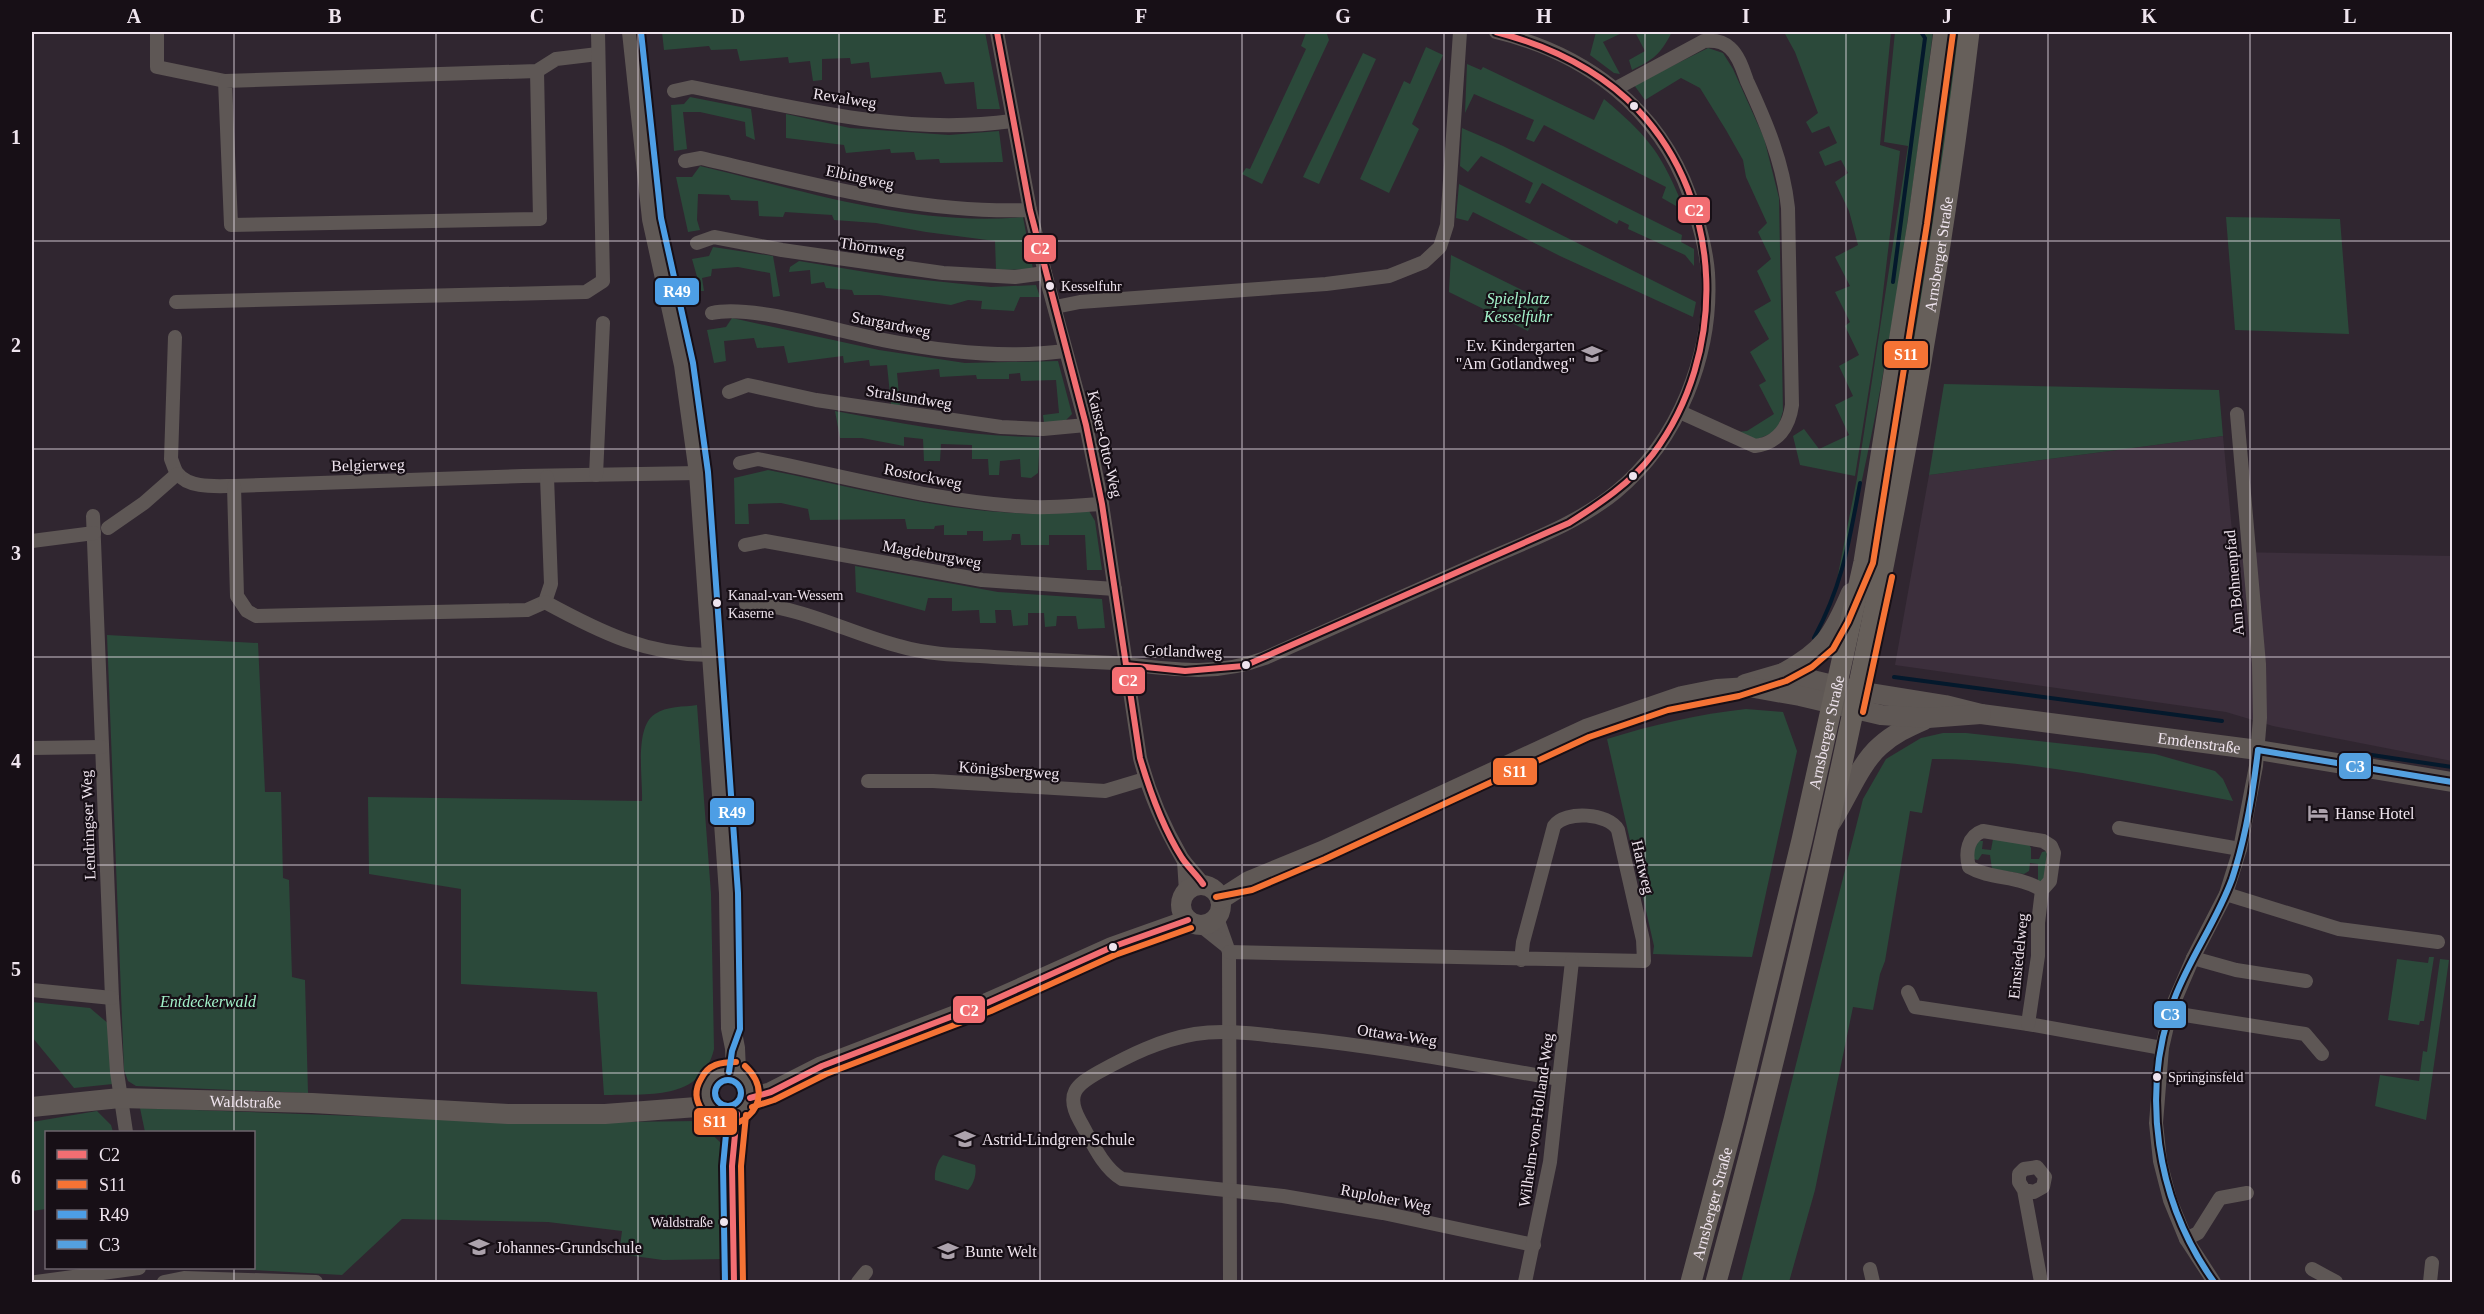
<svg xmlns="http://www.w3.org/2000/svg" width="2484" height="1314" viewBox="0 0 2484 1314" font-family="Georgia,serif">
  <rect width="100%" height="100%" fill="#302630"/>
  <path fill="#3c2f3c" d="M2223,436L2234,552L2452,556V761L2273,726L2226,712L1895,665L1929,475Z"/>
  <g fill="#2b493a">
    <path d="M662,32H985L1000,109H977L974,82L945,84L941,72L871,78L869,62L851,64L850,58L822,59V80L813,81L810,61L789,63L788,57L740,61L737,49L711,50L709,46L664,50Z"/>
    <path d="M1596,32H1624L1603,42L1620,74L1614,73L1590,55Z"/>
    <path d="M1635,32H1672C1660,55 1654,59 1632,70L1629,60L1645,51Z"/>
    <path d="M1784,32H1891L1880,145L1900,151L1879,326L1855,476L1800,465L1793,436L1804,429L1819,449L1849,435L1835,405L1853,396L1839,366L1859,355L1845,326L1850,322L1835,292L1850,286L1835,257L1858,245L1849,211L1835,182L1848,173L1841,160L1825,166L1819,152L1837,143L1829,126L1812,133L1806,122L1818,113L1795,52Z"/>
    <path d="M1895,32H1933C1909,220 1884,411 1834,595L1857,478L1908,146L1884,142Z"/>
    <path d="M1951,32H1962L1926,282L1911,359V319Z"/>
    <path d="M1306,33L1327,34L1329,40L1262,184L1242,174L1246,168L1250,169L1306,49L1301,46Z"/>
    <path d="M1426,47L1443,55L1412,124L1419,129L1389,193L1360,179L1404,81L1410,84Z"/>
    <path d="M1708,48L1723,53L1733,69L1764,138L1779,198L1783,411L1777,431L1753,441L1738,432L1747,431L1774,414L1759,385L1766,381L1750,352L1769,339L1754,311L1771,301L1757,271L1771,259L1758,232L1767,223L1746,177L1743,160L1726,130L1700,88L1681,78L1645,100L1634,85Z"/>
    <path d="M1363,53L1376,59L1319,184L1303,177Z"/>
    <path d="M1467,64L1481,70L1483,67L1594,120L1604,99C1645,134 1659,149 1680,199L1676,206L1662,198L1666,187L1544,125L1534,142L1526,139L1534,120L1474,94L1465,113Z"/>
    <path d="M690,97L751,109L755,140L746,136L745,122L700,112H683L687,149L674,151L671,105L684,104Z"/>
    <path d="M786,114L850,128L949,135L999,131L1003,162L940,163L939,159L916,160L914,152L891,153L890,149L846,153L844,145L786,138Z"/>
    <path d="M1462,128L1503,146L1682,235L1681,242L1694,249V266L1685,255L1628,229L1629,225L1619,220L1617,224L1542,183L1530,204L1525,202L1533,183L1481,156L1468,172L1460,166Z"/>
    <path d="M700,166C805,191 913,227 1023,217L1033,269L996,270L995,241L926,232L876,223L834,220L832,215L785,212L783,217L759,216L758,201L731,200L729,195L698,194L697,220L700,230L688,232L676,177H692Z"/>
    <path d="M1459,184L1696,302L1693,317L1560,256L1473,212L1468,221L1456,218Z"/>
    <path d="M2226,217L2340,219L2349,334L2235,330Z"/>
    <path d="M713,247L773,256L780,296L773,297L770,273L738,267L712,269L711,276L702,278L704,291H701L692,259L709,256Z"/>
    <path d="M1451,255L1542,300L1528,331L1449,292Z"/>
    <path d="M799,261L896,277L991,287L1036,285L1040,297H1020L1014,311L981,309L982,301L968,300L951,305L879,295H854L852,290L826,288L824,282L811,284L810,270L789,272L790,267Z"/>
    <path d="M732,318L879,350L965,363L1058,361L1072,414L1063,423H1044L1043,415L1059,413L1056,380L1021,381L1020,373L1009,374V379H977L976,375L940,377L939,369L897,373L900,406L891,404L887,365L870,366L869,360L844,363L843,356L788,363L784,346L757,348L754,338L724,341L726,361L714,363L707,330L726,327Z"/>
    <path d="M1944,384L2219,390L2223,436L1929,475Z"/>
    <path d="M835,411C903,424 970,437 1040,437L1038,473L1031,478L1021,477L1020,459L1000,461L999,475H989L988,459H972V445L941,444L940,461H924L923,439L904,437V446L862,438H840Z"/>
    <path d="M768,470C874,491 980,523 1089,511L1095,521L1102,570H1087L1085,535H1049V545H1021L1020,534H1012L1011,540L983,541V531H967V535H944V525L935,526L934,529H907L905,519L810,520L808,509L781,503L748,504L749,524H735L734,478Z"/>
    <path d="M855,566L998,592L1102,599L1105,628L1078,629L1076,616H1057L1056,626L1045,627L1044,613H1028V625L1013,626L1011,610H995L996,623H980L979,610L952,611V598H928L925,611L856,592Z"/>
    <path d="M107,635L258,643L265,792H281L283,878L289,880L292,977L305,980L308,1093L136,1086L128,1081L124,1070Z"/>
    <path d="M697,705L711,894L714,1049C702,1101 646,1094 604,1095L597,992L461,984V889L369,874L368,797L642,801C643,779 634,727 655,714C666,706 684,707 697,705Z"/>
    <path d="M1746,709L1783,712L1797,751L1752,957L1653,954L1654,946L1607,739C1652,725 1699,714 1746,709Z"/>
    <path d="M1943,733H1966L2155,754L2215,771L2223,779L2233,801C2134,783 2033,759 1932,759L1922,813L1910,811L1885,961L1880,974L1873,1010L1853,1007L1815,1190L1789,1282H1741L1863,799L1886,759L1921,738Z"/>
    <path d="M1993,839L2028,842L2031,848V859H2039L2042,852L2047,851L2045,878L2041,882L2038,881V864L2030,863L2029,871L2024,874L1992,869L1990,855L1982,854L1978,860L1973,859V849L1978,841H1983L1982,849L1991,850Z"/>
    <path d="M2429,957H2434L2424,1021H2420L2419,1025L2388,1020L2397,959L2428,963Z"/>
    <path d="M2440,959L2449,960L2426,1120L2375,1106L2380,1075L2419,1081L2423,1051L2427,1052Z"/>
    <path d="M32,1002L90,1008L110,1025L113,1084L74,1088L32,1037Z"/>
    <path d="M140,1108L543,1123L698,1121L722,1144L727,1259L663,1260L619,1254L622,1231L548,1222L402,1219L342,1275L216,1268H254V1132H145Z"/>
    <path d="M97,1111L111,1125L113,1132H46V1209L32,1211V1122Z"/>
    <path d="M943,1155L975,1165C977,1173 974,1184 968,1190L935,1180C934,1172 937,1161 943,1155Z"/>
  </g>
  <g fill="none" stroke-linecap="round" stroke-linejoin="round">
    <g stroke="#04192c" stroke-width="4">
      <path d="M1893,282L1925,38L1921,32"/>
      <path d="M1814,638C1843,584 1849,542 1860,483"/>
      <path d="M1894,677L2222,721"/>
      <path d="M2365,754L2452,767"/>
    </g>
    <g stroke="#5e5755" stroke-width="14">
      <path d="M157,32V67L225,81"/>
      <path d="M997,32L1030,210L1045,273L1086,425L1102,504L1140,758C1149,793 1164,827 1182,858C1188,867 1197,875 1203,884"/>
      <path d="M537,71L540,219L231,225L225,81L537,71L556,59L598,54"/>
      <path d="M1615,89L1704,41C1714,40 1723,41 1730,48C1739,56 1743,70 1747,81C1766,122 1783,162 1788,208L1792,405C1789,427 1778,443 1755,446L1680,412"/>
      <path d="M674,91L692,87C797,108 905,136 1012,121"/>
      <path d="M685,161L701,158C810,183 917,214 1030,210"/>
      <path d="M697,243L714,237L782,250L943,273L1015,277L1045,273"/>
      <path d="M176,302L586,292L603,281L598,32"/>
      <path d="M1055,307L1080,302L1326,284L1389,276L1424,262L1440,247L1447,225L1460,32"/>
      <path d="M712,313C752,304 840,332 883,340C943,352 1004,359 1065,351"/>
      <path d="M175,337L171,459C173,463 174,469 177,473C189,489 217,486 234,486L523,476L699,473"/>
      <path d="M729,392L748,385L816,400L1001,427L1043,429L1086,425"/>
      <path d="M740,463L758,459C849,477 940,503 1033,507C1056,508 1079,505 1102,504"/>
      <path d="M596,475L603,323"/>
      <path d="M234,486L237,596L247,611L256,616L527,610L545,602L551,584L547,477"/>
      <path d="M93,516L112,998L117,1072L126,1132"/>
      <path d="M108,528L144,503L177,474"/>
      <path d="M32,541L94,533"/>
      <path d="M745,545L765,541L982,580L1115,589"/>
      <path d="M545,602C600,632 648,656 713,655"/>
      <path d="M746,604C799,605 849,633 899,646C926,654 953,655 980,656C1018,659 1056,660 1094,662C1156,664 1203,681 1265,658C1336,626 1409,594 1481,562C1526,542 1577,524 1616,492C1679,440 1713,354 1708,273C1706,247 1698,221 1690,196C1659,108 1585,53 1496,32"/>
      <path d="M32,748L102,747"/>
      <path d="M868,781H933L1105,791L1145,779"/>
      <path d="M2119,828L2240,849"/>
      <path d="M1184,861L1186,891"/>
      <path d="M2226,894L2339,929L2438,942"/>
      <path d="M1217,918L1229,952L1230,1282"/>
      <path d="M1200,925L1225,945"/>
      <path d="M1229,952L1644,961L1643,940L1618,830C1609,813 1565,810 1554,826L1523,942L1521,960"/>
      <path d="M2193,958L2236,970L2306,981"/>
      <path d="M32,990L112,998"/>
      <path d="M1908,992L1915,1007L2028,1024L2162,1048"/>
      <path d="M2171,1009L2185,1015L2305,1034L2322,1054"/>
      <path d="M2028,1024L2038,956V923L2042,890L2050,881L2054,853L2051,846L2043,841L1983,831C1968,836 1965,852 1969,867C1991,880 2019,875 2042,890"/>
      <path d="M2024,1190L2034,1192L2043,1187L2045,1177L2037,1167L2024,1169L2019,1174V1182L2024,1190L2041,1282"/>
      <path d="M2186,1239L2198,1233L2220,1198L2247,1193"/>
      <path d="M1534,1245L1383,1213L1283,1196L1122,1179C1102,1167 1091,1140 1080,1121C1065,1094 1076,1085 1099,1072C1130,1055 1160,1040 1195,1034C1228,1029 1262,1035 1295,1038C1384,1047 1471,1064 1559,1079"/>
      <path d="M1870,1269L1873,1282"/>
      <path d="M2312,1269L2336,1282"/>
      <path d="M36,1282L139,1268"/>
      <path d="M164,1282L184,1278L316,1282"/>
      <path d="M858,1282L866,1272"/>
      <path d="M1525,1282L1550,1162L1572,961"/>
      <path d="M2214,1282L2186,1239L2170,1200L2160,1161L2156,1123L2162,1048L2171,1009L2193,958L2226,894L2240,849L2256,766L2260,718L2259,664L2237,414"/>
      <path d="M2430,1282L2432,1263"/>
    </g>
    <g stroke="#5f5855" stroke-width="20">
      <path d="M632,32L652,219L684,365L699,473L729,893L731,1028L735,1048L736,1071"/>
      <path d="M1783,673C1824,651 1833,635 1851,593"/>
      <path id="s1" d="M1745,684L1783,673L1858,691L1945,705L1981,714L2258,750L2452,782"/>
      <path d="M1830,824C1846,801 1859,764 1880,746C1893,734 1908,727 1924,720"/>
      <circle cx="1201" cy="905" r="20"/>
      <path d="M1221,899L1249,881L1322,851L1586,729L1682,696L1717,689L1749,687L1800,696L1881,715L1928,718L1981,714"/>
      <circle cx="728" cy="1093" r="22"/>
      <path d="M750,1098L771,1092L822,1066L987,1003L1112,947L1188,920"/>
      <path id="s2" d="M32,1107L120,1098L312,1103L508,1114H605L710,1106"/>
      <path d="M734,1282L732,1166L737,1114"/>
    </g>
    <g stroke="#665f5a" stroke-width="21">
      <path id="s3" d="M1691,1282L1734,1120L1802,840L1864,562L1918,223L1944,32"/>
      <path id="s4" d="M1716,1282C1765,1103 1808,922 1847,740C1898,506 1941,270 1969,32"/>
    </g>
    <g stroke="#170f16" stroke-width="10">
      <g id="bus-1">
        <path d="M997,32L1030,210L1086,425L1102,504L1140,758C1150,792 1163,828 1182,858C1188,867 1197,875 1203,884"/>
        <path d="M1126,665L1185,671L1244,666L1569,523C1599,504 1631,483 1653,454C1728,354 1725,202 1638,110C1599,69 1549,46 1496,32"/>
        <path d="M750,1098L771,1092L822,1066L987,1003L1112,947L1188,920"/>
        <path d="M734,1282L732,1166L737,1114"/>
      </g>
    </g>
    <g stroke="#170f16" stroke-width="10">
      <g id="bus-2">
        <path d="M1863,712L1892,577"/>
        <path d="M1216,897L1252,890L1325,859L1589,737L1668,710L1739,696L1786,681L1812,667L1833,649L1848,622L1873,563L1927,224L1953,33"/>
        <path d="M736,1062C721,1062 708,1064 701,1079C695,1089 695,1100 702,1110C728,1148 785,1103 745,1066"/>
        <path d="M752,1107L774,1100L826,1074L991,1011L1115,955L1191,928"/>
        <path d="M743,1282L741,1166L746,1115"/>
      </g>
    </g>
    <g stroke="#170f16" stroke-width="10">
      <g id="bus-3">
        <path d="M641,32L661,218L693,363L708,472L738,893L740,1029L732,1051L729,1072"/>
        <circle cx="728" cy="1093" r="13"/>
        <path d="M725,1282L723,1166L728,1113"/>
      </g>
    </g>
    <g stroke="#170f16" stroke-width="10">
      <g id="bus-4">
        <path d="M2258,750L2452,782"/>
        <path d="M2214,1282C2156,1201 2139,1092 2175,997C2191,956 2217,920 2232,879C2246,837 2253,793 2258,750"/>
      </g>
    </g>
    <use href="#bus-1" stroke="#f26e72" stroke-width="6"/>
    <use href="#bus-2" stroke="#f57335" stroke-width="6"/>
    <use href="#bus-3" stroke="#4d9ee5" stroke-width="6"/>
    <use href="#bus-4" stroke="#54a0df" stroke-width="6"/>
  </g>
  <path fill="none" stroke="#efe4ee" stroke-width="1.5" stroke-opacity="0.55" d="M234,32V1132M436,32V1282M638,32V1282M839,32V1282M1040,32V1282M1242,32V1282M1444,32V1282M1645,32V1282M1846,32V1282M2048,32V1282M2250,32V1282M32,241H2452M32,449H2452M32,657H2452M32,865H2452M32,1073H2452M234,1268V1282"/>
  <defs>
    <g id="school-bare" transform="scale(1.62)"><path d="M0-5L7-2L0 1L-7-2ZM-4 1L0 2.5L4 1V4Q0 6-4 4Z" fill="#aca2ac" stroke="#170f16" stroke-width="2.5" paint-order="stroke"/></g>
    <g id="hotel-bare" transform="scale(1.62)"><path d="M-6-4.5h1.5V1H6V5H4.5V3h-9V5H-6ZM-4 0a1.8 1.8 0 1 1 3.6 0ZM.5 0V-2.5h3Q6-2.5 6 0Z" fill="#aca2ac" stroke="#170f16" stroke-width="2.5" paint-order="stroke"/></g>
  </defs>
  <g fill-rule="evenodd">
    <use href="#school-bare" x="1592" y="354"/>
    <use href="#hotel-bare" x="2318" y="813"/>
    <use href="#school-bare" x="965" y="1139"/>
    <use href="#school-bare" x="479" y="1247"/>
    <use href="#school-bare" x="948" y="1251"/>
  </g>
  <g fill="#efe4ee" stroke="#170f16" stroke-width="2">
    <circle cx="1634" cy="106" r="5"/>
    <circle cx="1050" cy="286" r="5"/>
    <circle cx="1633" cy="476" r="5"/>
    <circle cx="717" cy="603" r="5"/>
    <circle cx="1246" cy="665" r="5"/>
    <circle cx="1113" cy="947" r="5"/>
    <circle cx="2157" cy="1077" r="5"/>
    <circle cx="724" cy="1222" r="5"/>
  </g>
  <g text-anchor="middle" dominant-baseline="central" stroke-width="4.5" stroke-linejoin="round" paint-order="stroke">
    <g font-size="14" fill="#efe4ee" stroke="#170f16" text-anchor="start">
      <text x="1061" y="286">Kesselfuhr</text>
      <text x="728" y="595">Kanaal-van-Wessem<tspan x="728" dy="18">Kaserne</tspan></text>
      <text x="2168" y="1077">Springinsfeld</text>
      <text x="713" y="1222" text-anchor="end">Waldstraße</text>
    </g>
    <g font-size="16" fill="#efe4ee" stroke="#170f16">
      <text transform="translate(845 98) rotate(9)">Revalweg</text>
      <text transform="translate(860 177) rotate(12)">Elbingweg</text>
      <text transform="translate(872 247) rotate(8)">Thornweg</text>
      <text stroke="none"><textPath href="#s4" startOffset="1052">Arnsberger Straße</textPath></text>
      <text transform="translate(891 324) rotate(11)">Stargardweg</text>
      <text transform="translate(909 397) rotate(9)">Stralsundweg</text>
      <text transform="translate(1105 444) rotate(77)">Kaiser-Otto-Weg</text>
      <text transform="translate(368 465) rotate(-1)">Belgierweg</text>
      <text transform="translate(923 476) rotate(11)">Rostockweg</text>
      <text transform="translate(932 554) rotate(10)">Magdeburgweg</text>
      <text transform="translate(2234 583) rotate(-95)">Am Bohnenpfad</text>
      <text transform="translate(1183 651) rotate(2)">Gotlandweg</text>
      <text stroke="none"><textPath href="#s3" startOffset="566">Arnsberger Straße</textPath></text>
      <text stroke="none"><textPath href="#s1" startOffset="462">Emdenstraße</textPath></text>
      <text transform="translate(1009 770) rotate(4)">Königsbergweg</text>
      <text transform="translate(88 825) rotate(-92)">Lendringser Weg</text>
      <text transform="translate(1643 867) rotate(77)">Hartweg</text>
      <text transform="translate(2018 956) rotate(-84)">Einsiedelweg</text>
      <text transform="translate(1397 1035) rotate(8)">Ottawa-Weg</text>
      <text stroke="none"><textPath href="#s2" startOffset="214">Waldstraße</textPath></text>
      <text transform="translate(1536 1120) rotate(-82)">Wilhelm-von-Holland-Weg</text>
      <text transform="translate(1386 1198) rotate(11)">Ruploher Weg</text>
      <text stroke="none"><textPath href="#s3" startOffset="81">Arnsberger Straße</textPath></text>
    </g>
    <g font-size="16" font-style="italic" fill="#a3f2ca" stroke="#170f16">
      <text x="1518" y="298">Spielplatz<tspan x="1518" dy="18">Kesselfuhr</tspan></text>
      <text x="208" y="1001">Entdeckerwald</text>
    </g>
    <g font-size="16" fill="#efe4ee" stroke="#170f16" text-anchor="start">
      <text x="1575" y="345" text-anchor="end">Ev. Kindergarten<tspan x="1575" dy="18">"Am Gotlandweg"</tspan></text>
      <text x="2335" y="813">Hanse Hotel</text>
      <text x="982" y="1139">Astrid-Lindgren-Schule</text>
      <text x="496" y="1247">Johannes-Grundschule</text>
      <text x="965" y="1251">Bunte Welt</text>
    </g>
  </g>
  <g stroke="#170f16" stroke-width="2">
    <rect x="1677" y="196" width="34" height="28" rx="6" fill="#f26e72"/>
    <rect x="1023" y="234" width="34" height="29" rx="6" fill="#f26e72"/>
    <rect x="654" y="277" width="46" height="29" rx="6" fill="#4d9ee5"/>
    <rect x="1883" y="340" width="46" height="29" rx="6" fill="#f57335"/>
    <rect x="1111" y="666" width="35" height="29" rx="6" fill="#f26e72"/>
    <rect x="2338" y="752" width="34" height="28" rx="6" fill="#54a0df"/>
    <rect x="1492" y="757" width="46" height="29" rx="6" fill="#f57335"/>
    <rect x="709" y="797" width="46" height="29" rx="6" fill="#4d9ee5"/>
    <rect x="952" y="995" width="34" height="29" rx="6" fill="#f26e72"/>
    <rect x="2153" y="1000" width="34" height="29" rx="6" fill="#54a0df"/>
    <rect x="693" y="1107" width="45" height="29" rx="6" fill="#f57335"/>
  </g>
  <g font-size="16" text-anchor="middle" font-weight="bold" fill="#fff">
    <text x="1694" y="216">C2</text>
    <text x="1040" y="254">C2</text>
    <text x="677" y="297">R49</text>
    <text x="1906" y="360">S11</text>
    <text x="1128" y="686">C2</text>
    <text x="2355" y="772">C3</text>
    <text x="1515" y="777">S11</text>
    <text x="732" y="818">R49</text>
    <text x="969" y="1016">C2</text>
    <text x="2170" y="1020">C3</text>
    <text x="715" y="1127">S11</text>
  </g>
  <rect width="2484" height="1314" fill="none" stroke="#170f16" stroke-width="66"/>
  <rect x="45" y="1131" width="210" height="138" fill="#170f16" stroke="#6d646c" stroke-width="1.5"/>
  <rect x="57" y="1150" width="30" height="9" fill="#f26e72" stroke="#6d646c" stroke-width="1.5"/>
  <text x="99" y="1161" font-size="18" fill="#efe4ee">C2</text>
  <rect x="57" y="1180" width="30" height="9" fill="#f57335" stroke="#6d646c" stroke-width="1.5"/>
  <text x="99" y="1191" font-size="18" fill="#efe4ee">S11</text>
  <rect x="57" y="1210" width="30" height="9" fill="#4d9ee5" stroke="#6d646c" stroke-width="1.5"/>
  <text x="99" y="1221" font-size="18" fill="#efe4ee">R49</text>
  <rect x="57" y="1240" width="30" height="9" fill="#54a0df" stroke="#6d646c" stroke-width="1.5"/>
  <text x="99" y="1251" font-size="18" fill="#efe4ee">C3</text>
  <rect x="33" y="33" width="2418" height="1248" fill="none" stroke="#efe4ee" stroke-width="2"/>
  <g font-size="20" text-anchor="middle" font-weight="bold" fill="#efe4ee">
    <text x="134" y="23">A</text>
    <text x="335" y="23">B</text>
    <text x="537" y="23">C</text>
    <text x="738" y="23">D</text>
    <text x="940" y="23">E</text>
    <text x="1141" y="23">F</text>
    <text x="1343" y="23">G</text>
    <text x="1544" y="23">H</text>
    <text x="1746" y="23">I</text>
    <text x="1947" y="23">J</text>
    <text x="2149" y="23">K</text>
    <text x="2350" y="23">L</text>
    <text x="16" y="144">1</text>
    <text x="16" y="352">2</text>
    <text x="16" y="560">3</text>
    <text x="16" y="768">4</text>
    <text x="16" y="976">5</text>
    <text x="16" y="1184">6</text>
  </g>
</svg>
